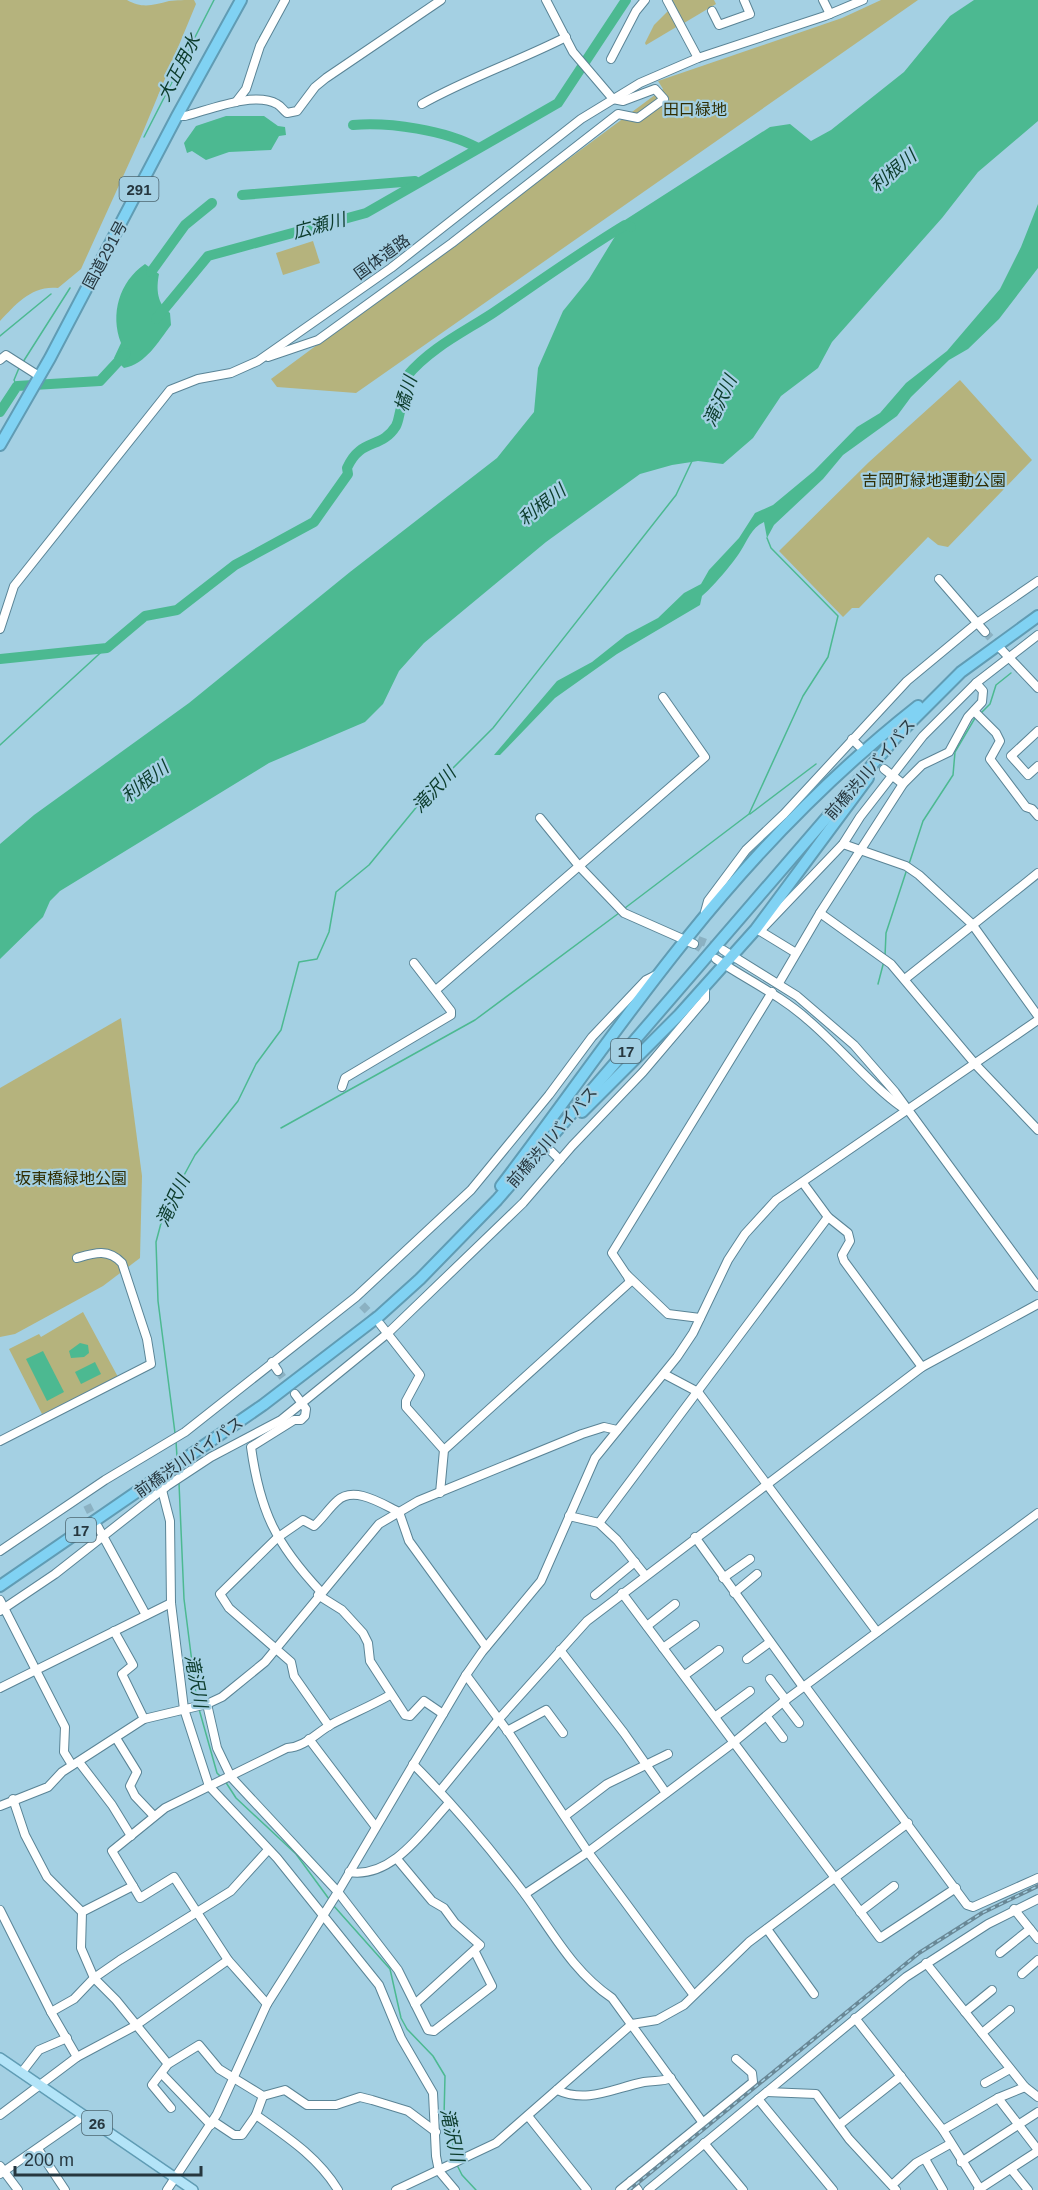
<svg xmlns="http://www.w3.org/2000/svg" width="1038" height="2190" viewBox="0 0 1038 2190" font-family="Helvetica,'Noto Sans JP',sans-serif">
  <rect width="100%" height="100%" fill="#a4d0e3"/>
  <g fill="#b5b37d">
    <path d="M0,0H127C143,9 153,5 169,1C176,0 186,0 194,0L196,4L140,139L81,269L58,288C32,285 16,304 0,321Z"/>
    <path d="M672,0H714L716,4L684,23Z"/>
    <path d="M881,0H918L356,393L277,387L271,379L663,89L658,81L842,18Z"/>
    <path d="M669,10L678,26L646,45L645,43L654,25Z"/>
    <path d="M313,241L320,263L283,275L276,253Z"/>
    <path d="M960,380L1032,460L948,547L938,545L928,537L859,608H852L843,617L779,551L869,462Z"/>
    <path d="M121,1018L142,1176L140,1258L103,1286L15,1334L0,1337V1088Z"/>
    <path d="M83,1312L118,1377L42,1414L9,1349L39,1334L41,1337Z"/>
  </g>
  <g fill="#4cb991">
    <path d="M974,0H1038V121L978,172L942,218L832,342L818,368L781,396L753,438L723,464L698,461L672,465L640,474L546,542L424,643L399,671L383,704L365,722L269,763L60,891L50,901L43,917L0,959V844L34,815L189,703L350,572L497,458L534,412L538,368L563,311L589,279L625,220L770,127L790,124L811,141L831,130L904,72L950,16Z"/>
    <path d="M226,116H264L278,126L285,127L286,135L279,136L271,150L229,152L206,160L192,151L187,153L184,143L196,126Z"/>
    <path d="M1038,204V268L999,319L968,349L949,360L911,397L897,416L843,455L823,479L774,525L767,538L764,522C751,528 748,540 740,552C733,563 712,588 702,596L700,605L617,654L555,698L500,755H494L557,681L592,662L626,635L658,618L684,593L701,584L709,570L739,538L755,513L773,505L814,471L857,427L880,413L906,383L947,351L1000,289L1021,247Z"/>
    <path d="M145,264L159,274C156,289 157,304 170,313L171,325C158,342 146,364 124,368L114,358L121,343C110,314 119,282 145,264Z"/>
    <path d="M80,1343L88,1345L89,1353L84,1357L71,1358L69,1351Z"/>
    <path d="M43,1351L64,1392L47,1401L26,1359Z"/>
    <path d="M95,1362L101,1374L81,1384L75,1372Z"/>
  </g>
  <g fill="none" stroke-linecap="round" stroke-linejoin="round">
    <g stroke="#4cb991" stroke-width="1.5">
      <path d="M260,37L270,21"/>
      <path d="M144,137L214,0"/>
      <path d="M0,336L51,294"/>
      <path d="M23,362L70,288"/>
      <path d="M17,386L14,380L19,368"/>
      <path d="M981,713L990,704L996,685L1011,673"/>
      <path d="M0,745L109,645"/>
      <path d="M750,814L816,764"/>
      <path d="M909,864L923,821L953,775L955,752L975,718"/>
      <path d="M625,908L749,814L803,696L828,657L838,616L771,548L767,538"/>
      <path d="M885,956L886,933L907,869"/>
      <path d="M878,984L884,961"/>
      <path d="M281,1128L475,1020L619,913"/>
      <path d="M175,1433L158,1301L156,1242L164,1212L195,1155L238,1101L256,1064L281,1030L299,962L317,959L329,932L336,892L369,865L428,793L493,728L676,495L692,461"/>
      <path d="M176,1441L177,1457"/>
      <path d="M179,1483L184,1599L197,1702"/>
      <path d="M199,1709L217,1773L220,1776"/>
      <path d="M225,1781L236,1798L296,1854L329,1899"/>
      <path d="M333,1905L390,1969L401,2018L407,2029L433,2056L445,2076L444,2116L451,2130L455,2161"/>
      <path d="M457,2165L462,2175L476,2190"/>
    </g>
    <g stroke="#4cb991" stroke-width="10">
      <path d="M353,125C390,122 445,130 478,148"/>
      <path d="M242,195L415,181"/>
      <path d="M151,272L185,225L212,203"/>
      <path d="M156,319L208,256L366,213L558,103L626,0"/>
      <path d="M0,412L17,386L100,381L126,353"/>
      <path d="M0,659L107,648L145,616L177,610L235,565L314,522L348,474L347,468C361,437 381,450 396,426C399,420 399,414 401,408C405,395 409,389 407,376C430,348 464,332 493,313C537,283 579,253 625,225L631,227"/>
    </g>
    <g stroke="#8bb1c2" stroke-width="8" stroke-dasharray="8 4" stroke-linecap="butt">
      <path d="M985,632L1000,648"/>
      <path d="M698,940L719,948"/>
      <path d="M694,944L713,956"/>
      <path d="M362,1305L377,1321"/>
      <path d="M278,1371L295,1394"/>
      <path d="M87,1505L96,1523"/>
    </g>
    <g stroke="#5a8496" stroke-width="10">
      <g id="minor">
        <path d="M667,0L698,58"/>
        <path d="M823,0L830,14"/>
        <path d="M712,11L719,25L750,14L744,0"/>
        <path d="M611,59L636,11L645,0"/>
        <path d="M236,102L246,89L260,46L285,0"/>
        <path d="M422,104C468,78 519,61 566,37"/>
        <path d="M177,116H185C209,110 254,91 277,104C281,106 283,110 287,113L297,111L315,87L326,78L441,0"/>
        <path d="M268,357L318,340L452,243L618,114L638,118L664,99L655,89L623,101L613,99L573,52L546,0"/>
        <path d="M0,360L6,355L39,376"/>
        <path d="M939,579L985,632"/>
        <path d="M0,629L14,586L170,390L198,379L231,373L258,361L391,268L581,119L640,83L698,58L825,16L863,0"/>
        <path d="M1000,648L1038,688"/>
        <path d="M974,711L996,733L1000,741L990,759L1026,807L1032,809L1038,816"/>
        <path d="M1038,731L1011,756L1028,775L1038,766"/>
        <path d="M852,739L859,746"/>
        <path d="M884,769L903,784"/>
        <path d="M540,818L579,866L624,913L694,944"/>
        <path d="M843,844L906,866L919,875L972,924L1038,1016"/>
        <path d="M705,912L708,901L746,850L784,814L907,681L977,623L1038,581"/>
        <path d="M820,913L891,964L976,1065L1038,1130"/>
        <path d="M756,929L760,931L843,844L860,817L923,736L976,683L1038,635"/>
        <path d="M760,931L796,953"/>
        <path d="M723,950L797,996L854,1045L895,1092L1038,1287"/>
        <path d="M716,959C747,980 780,995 808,1020C840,1047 870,1085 903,1108"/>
        <path d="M905,979L1038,873"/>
        <path d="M779,983L820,913L903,784L922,765L949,752L968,717L982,702L983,691L976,683"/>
        <path d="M436,990L705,757L663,697"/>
        <path d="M342,1087L345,1078L451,1015V1011L414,963"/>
        <path d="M551,1151L560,1160"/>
        <path d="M803,1183L828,1217L848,1233L850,1241L842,1255L844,1261L922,1367"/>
        <path d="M700,1318L668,1314L626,1274L612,1253L772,992"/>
        <path d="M380,1324L420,1375L406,1401V1407L444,1450"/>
        <path d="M272,1362L278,1371"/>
        <path d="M664,1374L698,1392L877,1632"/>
        <path d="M295,1394L306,1409L305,1416L301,1420H294L251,1447C260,1512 276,1544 321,1592"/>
        <path d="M0,1441L151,1364L147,1339L122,1263C108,1248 94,1253 77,1258"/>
        <path d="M162,1490L170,1521L171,1603L184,1709L209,1786L277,1858L379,1985L401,2038L433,2093L436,2156L439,2171L455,2190"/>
        <path d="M440,1493L444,1450L630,1282L627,1275"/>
        <path d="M569,1516L599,1523L617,1540L645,1575"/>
        <path d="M599,1523L828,1217"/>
        <path d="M98,1527L146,1615"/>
        <path d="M695,1537L803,1687"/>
        <path d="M0,1551L105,1480L185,1432L356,1297L471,1190L549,1095L592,1037L646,980L656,975"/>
        <path d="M723,1578L750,1559"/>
        <path d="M622,1593L880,1938L956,1888"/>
        <path d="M734,1593L757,1574"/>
        <path d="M318,1595L342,1610L363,1633L368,1643L370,1661L405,1715L410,1716L424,1701L443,1714"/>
        <path d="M595,1595L635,1562"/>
        <path d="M0,1600L65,1727L64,1752L72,1765"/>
        <path d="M0,1611L55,1574L167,1486L211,1457L281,1420L388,1333L523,1203L572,1146L643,1072L705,999V986"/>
        <path d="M647,1626L675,1604"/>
        <path d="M114,1631L133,1665L122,1674L144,1719"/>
        <path d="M663,1648L695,1625"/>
        <path d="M560,1650L624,1733L666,1793"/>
        <path d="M747,1659L770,1642"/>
        <path d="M466,1675L509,1733L588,1852L693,1994"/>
        <path d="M685,1675L719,1650"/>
        <path d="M770,1679L786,1700"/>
        <path d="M805,1686L967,1905L973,1907L1038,1878"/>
        <path d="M0,1688L171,1603"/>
        <path d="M783,1702L799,1723"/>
        <path d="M207,1704L217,1748L231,1777L338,1892L398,1970L428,2030L434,2031L492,1986L475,1952"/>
        <path d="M716,1716L750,1691"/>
        <path d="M767,1717L783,1738"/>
        <path d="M329,1726L294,1676L291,1662L229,1608L220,1594L277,1538L303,1520L314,1526C323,1518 329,1508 337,1501C354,1485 382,1504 399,1512L409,1541L486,1647"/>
        <path d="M507,1731L546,1710L563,1733"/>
        <path d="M116,1738L137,1772L130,1786L135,1796L153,1815"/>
        <path d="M309,1739L375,1826"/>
        <path d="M79,1762L112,1805L131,1836"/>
        <path d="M413,1764C453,1804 490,1848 524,1893C552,1931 572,1971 612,1998L703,2123"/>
        <path d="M440,1791L498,1720L587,1621L922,1367L1038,1304"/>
        <path d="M13,1799L25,1835L47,1877L82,1912"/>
        <path d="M0,1806L48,1787L62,1772L144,1719L207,1704L222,1697L265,1662L379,1524L418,1501L582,1434L604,1427L617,1430"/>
        <path d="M565,1816L607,1784L668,1754"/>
        <path d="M397,1859L432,1901L444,1908L455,1923L480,1945L415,2004"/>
        <path d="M349,1872C392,1879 423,1831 449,1803"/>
        <path d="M133,1886L140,1898L174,1877L228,1960L267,2004"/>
        <path d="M525,1894L588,1852L733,1743L783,1702L1038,1513"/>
        <path d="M1014,1909L1038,1939"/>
        <path d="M0,1910L51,2012L77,2057L0,2115"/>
        <path d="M860,1912L894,1886"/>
        <path d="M767,1929L814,1994"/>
        <path d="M1000,1953L1030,1929"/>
        <path d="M926,1963L1025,2087L1038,2097"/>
        <path d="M1022,1974L1038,1960"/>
        <path d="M51,2012L74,1999L94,1978L120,1960L231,1891L268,1850"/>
        <path d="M965,2012L992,1990"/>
        <path d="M855,2018L943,2130L980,2189"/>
        <path d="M982,2033L1010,2010"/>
        <path d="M77,2057L135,2026L228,1960"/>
        <path d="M168,2064L116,2000L94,1978L81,1948L82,1912L133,1886L112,1851L165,1808L287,1748C305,1747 316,1733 332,1724C351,1714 371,1706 390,1695"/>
        <path d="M22,2072L39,2050L67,2038"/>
        <path d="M162,2074L211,2125"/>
        <path d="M985,2083L1010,2069"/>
        <path d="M557,2090C587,2104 614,2088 644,2082C654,2080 662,2082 671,2078"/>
        <path d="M767,2092L816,2094L849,2139L896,2190"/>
        <path d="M263,2096L256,2115C287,2137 318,2157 338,2190"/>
        <path d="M998,2098L1038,2150"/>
        <path d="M758,2099L833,2190"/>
        <path d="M171,2108L152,2085L168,2064L199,2045L219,2069L263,2096L285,2090L307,2105H336L360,2097L372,2100L408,2111L436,2132"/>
        <path d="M528,2116L587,2190"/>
        <path d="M213,2121L234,2135H242L256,2115"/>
        <path d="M839,2125L901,2076"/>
        <path d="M943,2130L998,2098L1025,2087"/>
        <path d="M704,2143L743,2190"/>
        <path d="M38,2149L65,2190"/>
        <path d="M925,2159L943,2190"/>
        <path d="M961,2162L1038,2112"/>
        <path d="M0,2166L18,2190"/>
        <path d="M1011,2169L1028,2190"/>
        <path d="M0,2174L85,2115"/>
        <path d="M631,2181L638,2190"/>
        <path d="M892,2185L916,2163L950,2144"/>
        <path d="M167,2190L217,2114L267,2004L338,1892L466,1675L482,1652L541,1581L595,1458L677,1357L693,1333L728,1260L745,1234L776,1200L1038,1020"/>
        <path d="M396,2190L496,2143L632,2024L657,2020L684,2005L749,1942L908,1823"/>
        <path d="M620,2190L753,2082L752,2073L736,2059"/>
        <path d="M648,2190L906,1977L988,1924L1038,1899"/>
        <path d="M978,2190L1038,2151"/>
      </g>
    </g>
    <g stroke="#609cb4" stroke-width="12">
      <path id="major" d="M0,2058L193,2190"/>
    </g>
    <g stroke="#609cb4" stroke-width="14">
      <g id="highway">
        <path d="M0,445L50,358L177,116L241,0"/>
        <path d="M582,1112L679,1015L756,929L868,778"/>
        <path d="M501,1186C564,1104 622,1018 687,938C755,853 833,773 918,706"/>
        <path d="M0,1586L263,1405L379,1316L420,1279L497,1200L897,736L961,672L1038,616"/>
      </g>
    </g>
    <use href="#minor" stroke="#fff" stroke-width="8"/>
    <use href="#major" stroke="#b3e4f8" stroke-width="9"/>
    <use href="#highway" stroke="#80d2f3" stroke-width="10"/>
    <g stroke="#698896" stroke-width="4">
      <path id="rail" d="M629,2190L919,1953L982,1913L1038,1886"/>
    </g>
    <use href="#rail" stroke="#a4d0e3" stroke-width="1.5" stroke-dasharray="4.5" stroke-linecap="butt"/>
  </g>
  <g text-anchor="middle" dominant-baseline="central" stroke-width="4.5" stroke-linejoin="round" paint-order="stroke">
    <g fill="#a4d0e3" stroke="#4c6570" stroke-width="1.5">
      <rect x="119.5" y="177" width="39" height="24" rx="4.5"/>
      <rect x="611" y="1039" width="30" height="24" rx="4.5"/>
      <rect x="66" y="1518" width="30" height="24" rx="4.5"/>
      <rect x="82" y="2111" width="30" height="24" rx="4.5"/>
    </g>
    <g font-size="15" font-weight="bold" fill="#26373f">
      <text x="139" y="189">291</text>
      <text x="626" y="1051">17</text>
      <text x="81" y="1530">17</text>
      <text x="97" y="2123">26</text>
    </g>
    <g font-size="16" fill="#302e04" stroke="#a4d0e3">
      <text x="695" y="109">田口緑地</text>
      <text x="934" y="480">吉岡町緑地運動公園</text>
      <text x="71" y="1178">坂東橋緑地公園</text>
    </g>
    <g font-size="16" fill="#26373f" stroke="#a4d0e3">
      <text transform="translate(105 255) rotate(-62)">国道291号</text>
      <text transform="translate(382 257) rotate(-36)">国体道路</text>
      <text transform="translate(870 769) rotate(-49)">前橋渋川バイパス</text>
      <text transform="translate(552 1137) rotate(-49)">前橋渋川バイパス</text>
      <text transform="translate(189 1457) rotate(-35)">前橋渋川バイパス</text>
    </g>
    <g font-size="18" font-style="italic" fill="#0c3c2c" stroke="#a4d0e3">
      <text transform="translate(179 68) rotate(-63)">大正用水</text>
      <text transform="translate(893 171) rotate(-40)">利根川</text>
      <text transform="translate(319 226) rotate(-15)">広瀬川</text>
      <text transform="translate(406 394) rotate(-74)">橘川</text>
      <text transform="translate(720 401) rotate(-65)">滝沢川</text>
      <text transform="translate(542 505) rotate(-38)">利根川</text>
      <text transform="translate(145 782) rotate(-38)">利根川</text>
      <text transform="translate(434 790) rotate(-47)">滝沢川</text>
      <text transform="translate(173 1201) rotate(-65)">滝沢川</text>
      <text transform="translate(196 1681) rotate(79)">滝沢川</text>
      <text transform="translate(452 2135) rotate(78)">滝沢川</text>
    </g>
  </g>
  <path d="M15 2166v9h186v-9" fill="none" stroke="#26373f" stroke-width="3"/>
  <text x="24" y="2166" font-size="18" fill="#26373f" stroke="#a4d0e3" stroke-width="4.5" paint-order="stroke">200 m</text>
</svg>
